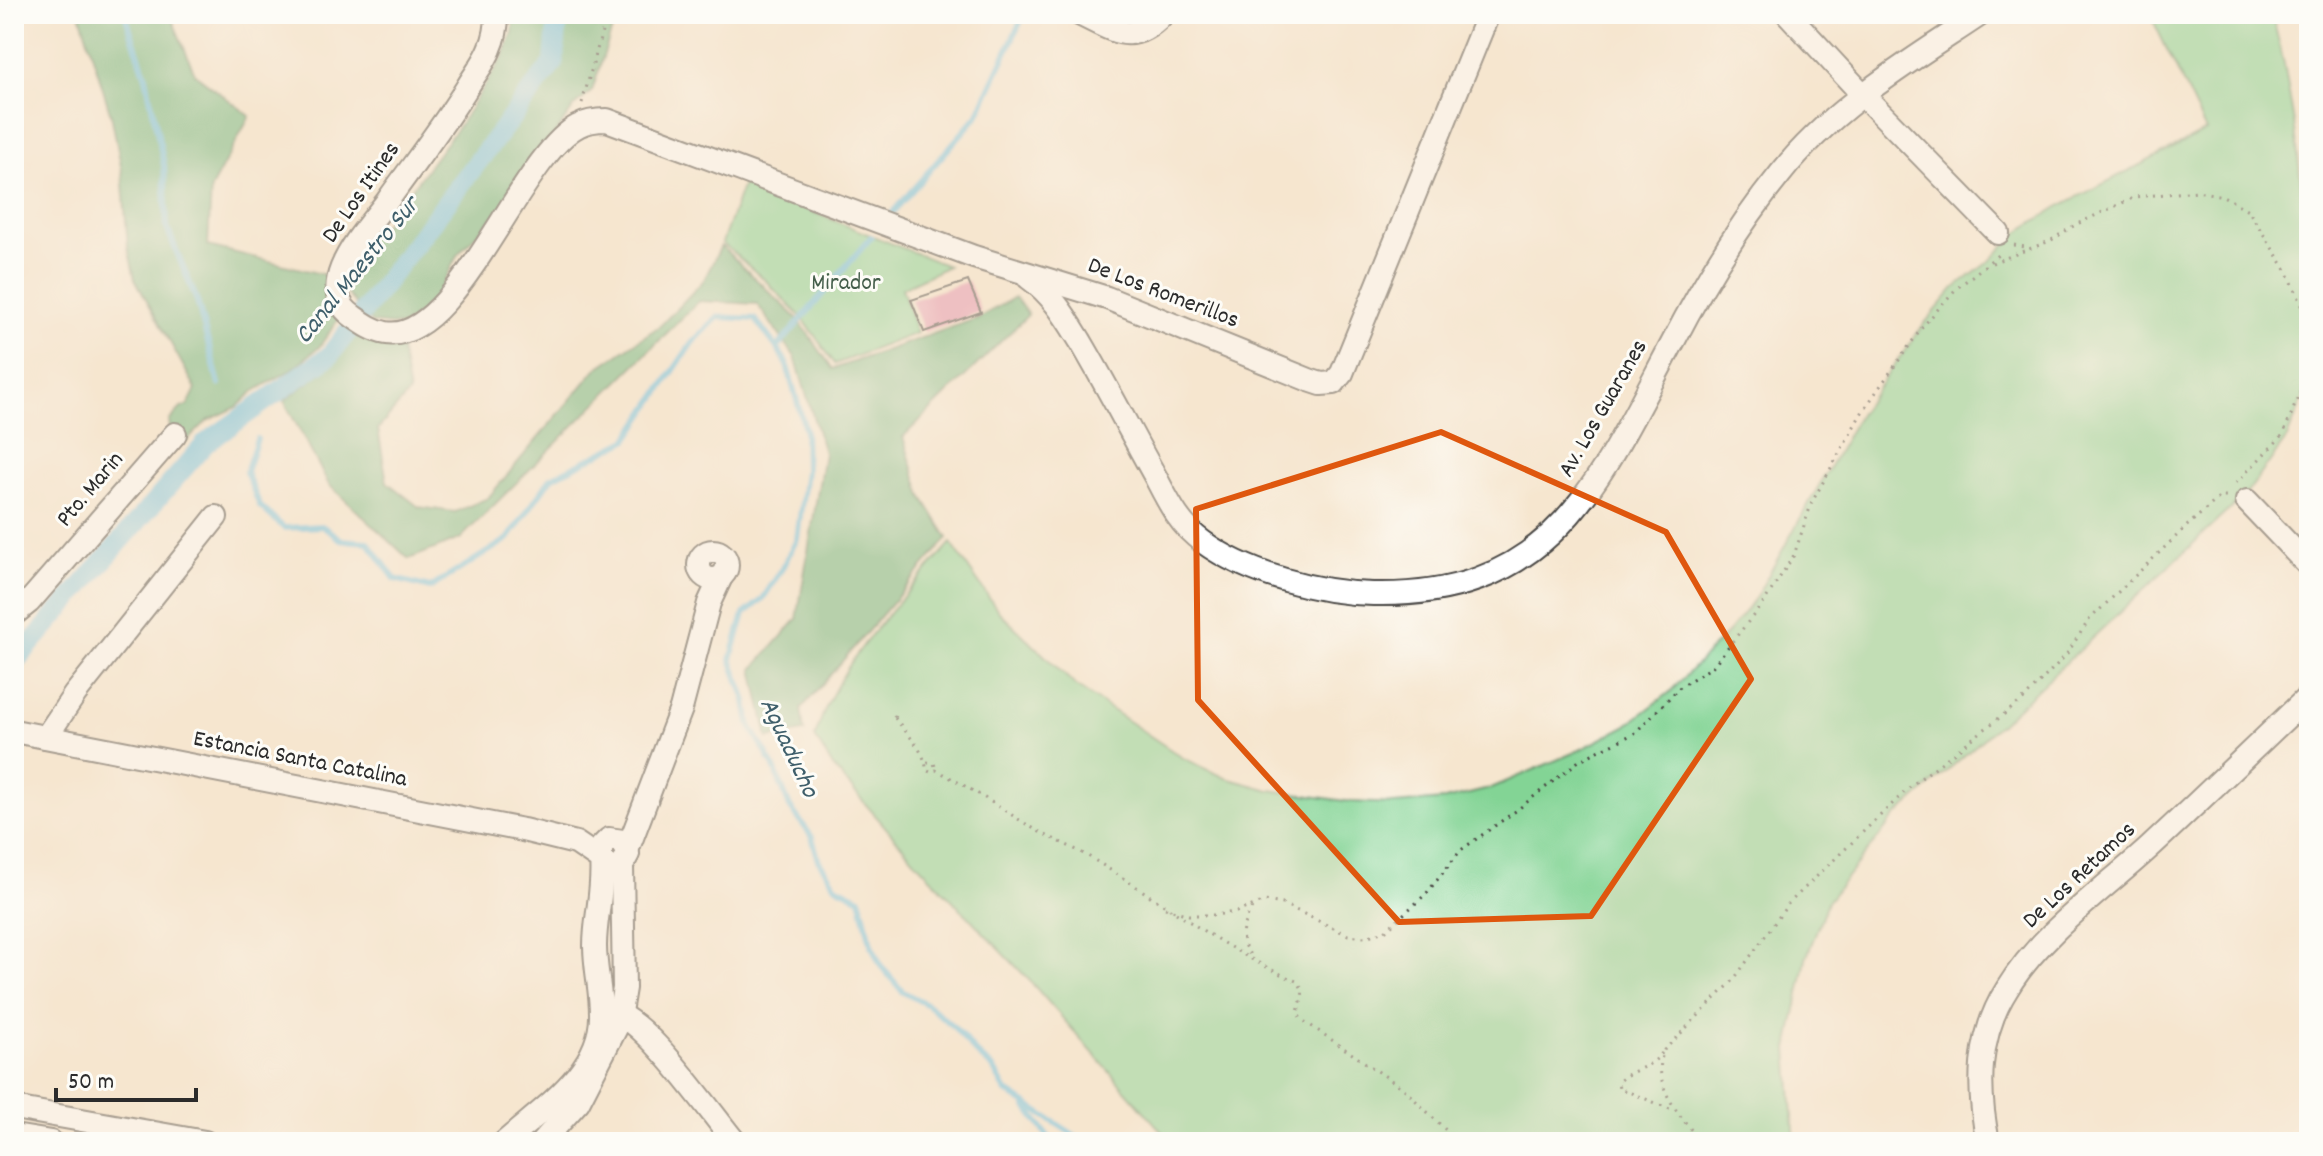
<svg xmlns="http://www.w3.org/2000/svg" width="2323" height="1156" viewBox="0 0 2323 1156" font-family="Dekko,sans-serif">
  <rect width="100%" height="100%" fill="#fdfcf7"/>
  <filter id="ink" filterUnits="userSpaceOnUse"><feTurbulence type="fractalNoise" baseFrequency=".0125" numOctaves="2"/><feDisplacementMap in="SourceGraphic" scale="16" xChannelSelector="R" yChannelSelector="G"/><feConvolveMatrix kernelMatrix="1 2 1 2 8 2 1 2 1" color-interpolation-filters="sRGB"/></filter>
  <filter id="wash" filterUnits="userSpaceOnUse"><feTurbulence type="fractalNoise" baseFrequency=".006" numOctaves="4" result="noise"/><feDisplacementMap in="SourceGraphic" scale="32" xChannelSelector="R" yChannelSelector="G"/><feGaussianBlur stdDeviation="1.8" result="paint"/><feColorMatrix in="noise" values="0 0 0 0 0 0 0 0 0 0 0 0 0 0 0 0 0 1.4 0 .05"/><feComposite in="paint" operator="in"/></filter>
  <g filter="url(#wash)">
    <rect width="100%" height="100%" fill="#f6e6cf"/>
    <g fill="#83d495" stroke="#578060" stroke-width="2">
      <path d="M2150,14H2272L2284,64L2295,129L2309,257V384L2287,438L2247,493L2010,715L1895,817L1827,902L1806,959L1788,1049L1795,1142H1171L1030,981L916,862L833,767L815,737C838,660 900,602 951,543L999,612L1076,686L1183,758L1226,778L1270,790L1352,802L1394,804L1445,800L1489,789L1580,750L1626,726L1669,693L1729,631L1756,597L1860,413L1923,325L1955,288L1992,259L2015,234L2058,207L2206,131Z"/>
      <path d="M743,184L948,266L902,288L917,333L835,364L803,319L766,281L722,243Z"/>
    </g>
    <g fill="#6ab67e" stroke="#4a7054" stroke-width="2">
      <path d="M80,14H170L195,74L250,116L211,188L208,246L330,276L340,317L319,347L294,368L253,392L237,407L207,421L185,443L181,428H170L169,421L181,408L188,405L196,389L135,279L128,247L122,172L112,119Z"/>
      <path d="M513,14H617L592,91L575,106L501,209L458,254L433,304L402,326L372,323L345,292L348,274L369,239L390,218L460,124L503,57L513,32Z"/>
      <path d="M721,246L797,318L833,369L978,318L1015,297L1028,315L903,437L922,496L948,538L801,709L804,732L768,738L753,669L797,619L824,453L795,357L757,304L699,301L460,539L409,559L329,485L284,401L336,361L359,331L388,343H400L409,393L378,429L387,482L419,507L455,512L488,498L596,369L661,325L704,280Z"/>
    </g>
    <g fill="none" stroke-linecap="round" stroke-linejoin="round">
      <g stroke="#65bfe3" stroke-width="6">
        <path d="M125,14L146,77L164,165L167,228L197,301L219,384"/>
        <path d="M893,212L977,116L1024,14"/>
        <path d="M777,348L786,362L805,429L806,471L797,539L780,572L762,600L744,614L731,659L746,701L750,725L773,765L790,807L812,837L819,861L836,886L860,898L871,944L881,966L903,992L928,1005L955,1028L976,1053L993,1068L1006,1091L1085,1142"/>
        <path d="M257,439L246,472L260,506L284,528L322,526L342,540L368,542L395,579L430,588L508,539L551,478L627,440L692,343L718,317L755,319L777,348L871,237"/>
        <path d="M1026,1106L1052,1142"/>
      </g>
      <path stroke="#65bfe3" stroke-width="20" d="M14,663L206,443L329,356L554,62L558,14"/>
    </g>
    <g id="blocks">
      <path fill="#e593b1" d="M968,281L981,312L924,332L911,300Z"/>
    </g>
  </g>
  <g filter="url(#ink)">
    <use href="#blocks" fill-opacity="0" stroke="#494744" stroke-width="2"/>
    <g fill="none" stroke-linecap="round" stroke-linejoin="round">
      <g stroke="#494744" stroke-width="26">
        <g id="minor">
          <path d="M497,14C497,26 495,38 490,49C485,62 475,74 468,86C444,125 415,162 388,200C367,229 309,287 354,317C364,324 374,331 386,333C456,345 520,156 578,126C587,121 597,120 607,120L974,257L1107,298L1309,380L1321,384L1334,383L1342,373L1488,14"/>
          <path d="M1079,14C1115,31 1132,47 1163,14"/>
          <path d="M1788,14L1863,95L1998,233"/>
          <path d="M1029,278C1053,295 1066,318 1081,342C1107,386 1130,431 1155,476C1168,501 1179,525 1203,542C1247,574 1318,593 1373,594C1555,598 1599,480 1673,342C1704,282 1738,226 1781,173C1834,106 1911,61 1981,14"/>
          <path d="M2247,501L2309,566"/>
          <circle cx="713" cy="565" r="14"/>
          <path d="M14,614L29,602L175,434"/>
          <path d="M14,731L523,830L576,843L601,860C604,889 595,917 595,946C595,968 601,990 601,1013C603,1070 543,1108 505,1142"/>
          <path d="M46,737L75,694L216,517"/>
          <path d="M628,848L681,709L709,603L721,577"/>
          <path d="M610,1011C645,1017 710,1112 735,1142"/>
          <path d="M14,1108L205,1142"/>
          <path d="M14,1136L51,1142"/>
          <path d="M542,1142L578,1102L618,1024L624,988L622,865L628,854L623,841L609,839L601,847V860L613,868L622,865"/>
          <path d="M1988,1142C1977,1089 1977,1036 2007,989C2040,934 2103,890 2150,847C2203,798 2256,746 2309,696"/>
        </g>
      </g>
      <g stroke="#494744" stroke-width="3" stroke-dasharray="2 6" stroke-linecap="butt">
        <path d="M582,103L607,14"/>
        <path d="M2014,245L2030,248"/>
        <path d="M1992,263L2050,241L2075,225L2135,197L2197,191L2223,196L2248,210L2288,273L2305,312L2309,341"/>
        <path d="M2236,483L2283,435L2308,372L2309,343"/>
        <path d="M896,715L895,718H892Z"/>
        <path d="M895,718C906,733 927,753 926,770L930,772L936,770C971,788 1003,810 1036,830C1054,840 1073,847 1091,858C1159,899 1222,949 1296,981C1308,991 1300,1000 1298,1013L1301,1019L1404,1089L1458,1142"/>
        <path d="M927,762L934,763L936,770"/>
        <path d="M1165,908L1189,915H1214L1236,912L1265,901L1283,904L1348,935L1365,937L1385,931L1426,894L1461,850L1517,810L1580,760L1635,733L1681,686L1712,667L1764,602L1794,555L1812,502L1861,414L1879,388L1924,325L1956,289L1999,254"/>
        <path d="M1252,908C1241,927 1237,941 1253,958"/>
        <path d="M1662,1053C1650,1069 1631,1069 1618,1082L1619,1088L1675,1111"/>
        <path d="M1701,1142C1681,1116 1650,1086 1664,1050L1732,982L1788,904L1912,785L2024,699L2066,655L2089,620L2188,525L2220,497H2229"/>
      </g>
      <use href="#minor" stroke="#fff" stroke-width="22"/>
    </g>
  </g>
  <path d="M0 0H2323V1156H0ZM1441,432L1666,532L1751,679L1591,916L1399,922L1198,700L1196,509Z" fill="#f6e6cf" fill-opacity=".55" fill-rule="evenodd"/>
  <path fill="none" stroke="#df570e" stroke-width="6" stroke-linejoin="round" d="M1441,432L1666,532L1751,679L1591,916L1399,922L1198,700L1196,509Z"/>
  <g text-anchor="middle" dominant-baseline="central" stroke-width="6" stroke-linejoin="round" paint-order="stroke">
    <g font-size="24" fill="#2b2b2b" stroke="#fdfcf7">
      <text transform="translate(362 193) rotate(-55)">De Los Itines</text>
      <text transform="translate(1163 294) rotate(21)">De Los Romerillos</text>
      <text transform="translate(1604 409) rotate(-60)">Av. Los Guaranes</text>
      <text transform="translate(91 490) rotate(-50)">Pto. Marin</text>
      <text transform="translate(300 760) rotate(11)">Estancia Santa Catalina</text>
      <text transform="translate(2080 876) rotate(-43)">De Los Retamos</text>
    </g>
    <g font-size="24" fill="#455e4b" stroke="#fdfcf7">
      <text x="846" y="284">Mirador</text>
    </g>
    <g font-size="26" font-style="italic" fill="#3f5f6b" stroke="#fdfcf7">
      <text transform="translate(358 271) rotate(-51)">Canal Maestro Sur</text>
      <text transform="translate(788 748) rotate(65)">Aguaducho</text>
    </g>
  </g>
  <rect width="2323" height="1156" fill="none" stroke="#fdfcf7" stroke-width="48"/>
  <path d="M56 1088v12h140v-12" fill="none" stroke="#2b2b2b" stroke-width="4"/>
  <text x="68" y="1088" font-size="24" fill="#2b2b2b" stroke="#fdfcf7" stroke-width="6" paint-order="stroke">50 m</text>
</svg>
